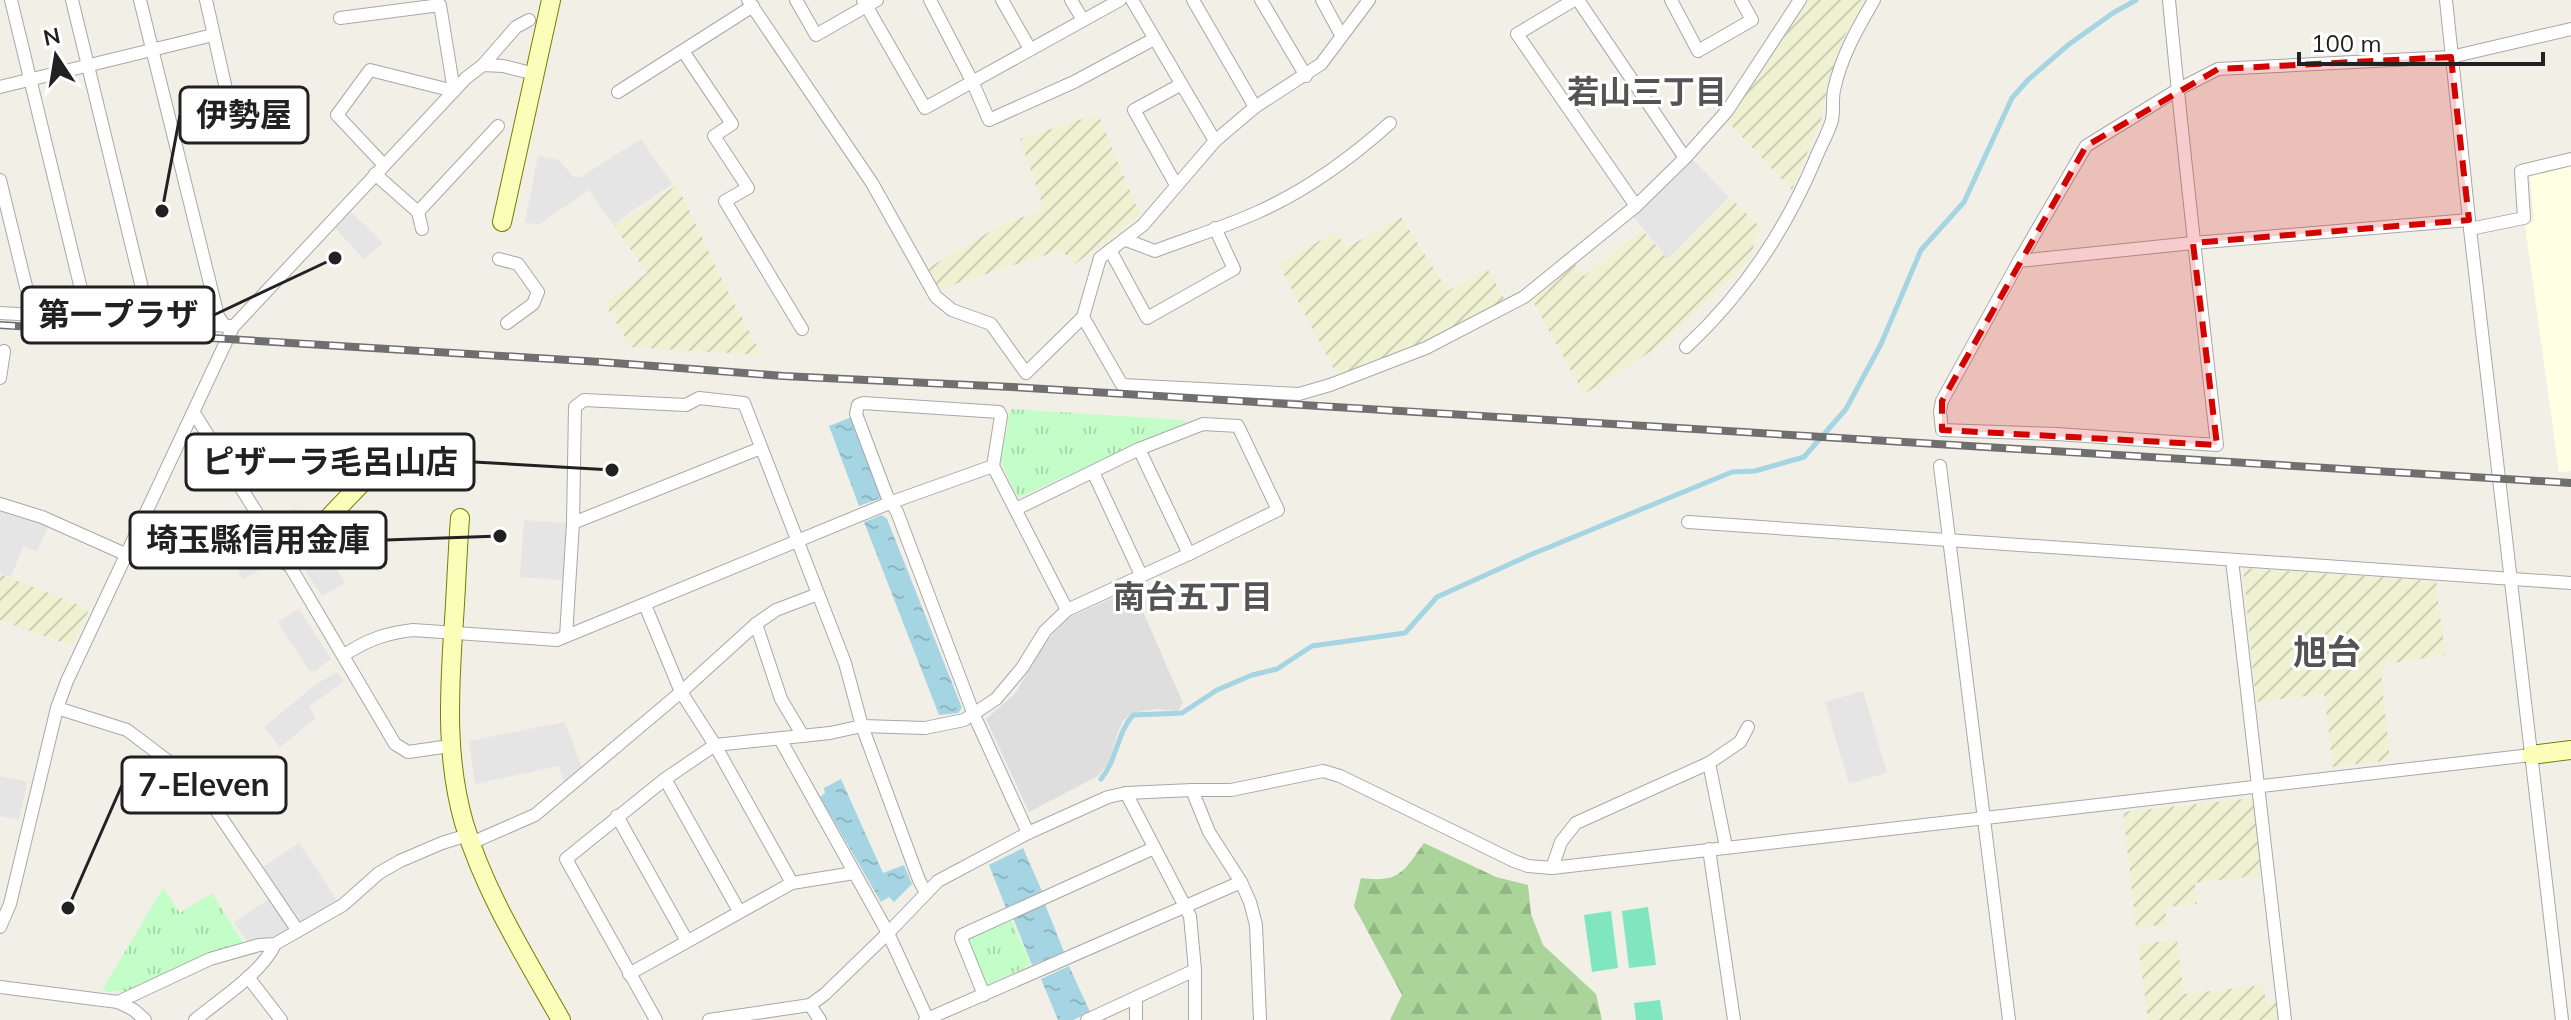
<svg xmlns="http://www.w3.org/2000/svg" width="2571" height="1020" viewBox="0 0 2571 1020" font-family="Mulish,'Noto Sans JP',sans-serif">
  <defs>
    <pattern id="farmland-furrows" width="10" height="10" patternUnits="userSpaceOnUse" patternTransform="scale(2)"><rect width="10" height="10" fill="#eff2d2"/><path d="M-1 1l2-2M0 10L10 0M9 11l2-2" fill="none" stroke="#cdcfb4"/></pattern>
    <pattern id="forest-firs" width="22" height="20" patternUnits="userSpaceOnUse" patternTransform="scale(2)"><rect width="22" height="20" fill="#aad499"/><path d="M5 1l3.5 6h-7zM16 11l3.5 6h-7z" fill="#92b684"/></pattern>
    <pattern id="park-tufts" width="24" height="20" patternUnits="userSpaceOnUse" patternTransform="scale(2)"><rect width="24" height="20" fill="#c3fec8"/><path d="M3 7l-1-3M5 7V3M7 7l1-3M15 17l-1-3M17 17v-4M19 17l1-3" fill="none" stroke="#a7d9ac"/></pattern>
    <pattern id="water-ripples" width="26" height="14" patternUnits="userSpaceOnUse" patternTransform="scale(2)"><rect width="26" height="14" fill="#a5d4e3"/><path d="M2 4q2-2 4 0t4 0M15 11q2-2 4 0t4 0" fill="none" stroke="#8eb6c2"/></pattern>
  </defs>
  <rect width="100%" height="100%" fill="#f2efe7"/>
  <path fill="#dfdede" d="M1133,589L1183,703L1178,711L1157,709L1131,713L1123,721L1118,732L1108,764L1098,776L1029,812L986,719L1015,694L1045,643L1068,618Z"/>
  <path fill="#ffffe4" d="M2571,166V471L2559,472L2525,225L2534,221L2530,175Z"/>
  <g fill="url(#farmland-furrows)">
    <path d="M1807,0H1863L1862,11L1845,35L1823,104L1822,117L1792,190L1726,120L1763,70Z"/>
    <path d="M1098,114L1140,215L1075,264L1061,250L939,289L928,268L1001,225L1044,209L1020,139Z"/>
    <path d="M677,185L725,286L762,355L631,347L604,303L647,273L614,226Z"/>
    <path d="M1731,198L1762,229L1757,235L1749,261L1662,344L1584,394L1531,298L1575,264L1584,276L1642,230L1669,260Z"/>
    <path d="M1401,217L1448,291L1487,268L1505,300L1409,349L1338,377L1278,263L1336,232L1346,248Z"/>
    <path d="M2243,568L2436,581L2445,655L2380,665L2390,760L2333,767L2324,694L2256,702Z"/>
    <path d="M0,574L89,609L72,646L0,620Z"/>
    <path d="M2253,798L2261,875L2195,883L2197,904L2165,907L2167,924L2136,928L2123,812Z"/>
    <path d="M2177,940L2184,994L2264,985L2266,1003L2280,1002L2281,1020H2148L2138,944Z"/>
  </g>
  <path fill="url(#forest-firs)" d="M1424,843L1496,877L1528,885L1531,914L1543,945L1596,994L1602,1020H1390L1402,995L1354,906L1361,878C1400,883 1403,872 1424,843Z"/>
  <g fill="url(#park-tufts)">
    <path d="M1012,409L1183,420L1187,422L1018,498L1000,461L1010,411Z"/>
    <path d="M163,888L180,913L212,893L244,944L127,991L107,992L103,988Z"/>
    <path d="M1011,919L1031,965L987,985L966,939Z"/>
  </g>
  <g fill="#80e6c0">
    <path d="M1648,907L1656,965L1629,968L1622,911Z"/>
    <path d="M1611,911L1618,968L1592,972L1584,915Z"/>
    <path d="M1660,1000L1663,1020H1636L1634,1003Z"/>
  </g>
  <g fill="#e5e5e5">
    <path d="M641,139L672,184L613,224L589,190L538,225L525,222L538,156L559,160L573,177H581Z"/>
    <path d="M1691,158L1729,197L1668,259L1633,216Z"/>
    <path d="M351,212L383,243L364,259L335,228Z"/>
    <path d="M0,508L48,526L37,551L23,546L11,577L0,573Z"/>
    <path d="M295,508L308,529L293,544L287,543L277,527Z"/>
    <path d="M524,520L566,523L563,580L520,577Z"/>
    <path d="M250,524L272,563L243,579L221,540Z"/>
    <path d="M322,555L325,559L329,556L345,583L322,596L303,567Z"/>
    <path d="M299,609L331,659L315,671L309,670L278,622Z"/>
    <path d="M337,672L344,682L309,706L316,718L280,747L264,727L315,685Z"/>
    <path d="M1863,691L1887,773L1849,784L1825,702Z"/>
    <path d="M565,722L582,768L564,783L559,766L475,784L469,741Z"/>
    <path d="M0,776L27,782L19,820L0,816Z"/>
    <path d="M299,843L338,902L303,923L261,868Z"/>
    <path d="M270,898L290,927L289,932L248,943L234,922Z"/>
  </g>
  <g fill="url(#water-ripples)">
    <path d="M852,417L881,498L859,506L829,426Z"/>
    <path d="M882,515L887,519L962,708L958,713L939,715L864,522Z"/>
    <path d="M841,779L883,873L904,865L912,884L894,902L889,897L881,902L820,797L825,793L824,788Z"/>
    <path d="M1023,848L1042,891L1006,908L989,865Z"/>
    <path d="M1045,904L1064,952L1032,965L1013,918Z"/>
    <path d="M1069,966L1090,1012L1073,1020H1058L1041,979Z"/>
  </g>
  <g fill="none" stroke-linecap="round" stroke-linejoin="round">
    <path stroke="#a5d4e3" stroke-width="5" d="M1101,779C1117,760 1117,733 1133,715L1182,713L1217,690L1252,675L1277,669L1312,646L1405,633L1437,597L1530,555L1732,472L1755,471L1804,457L1846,409L1881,344L1921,250L1964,202L2012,98L2028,80L2068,45L2113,13L2136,0"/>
    <g stroke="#a8a8a8" stroke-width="14">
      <g id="street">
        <path d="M11,0L88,318"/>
        <path d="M72,0L150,321"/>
        <path d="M140,0L218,316L224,325"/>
        <path d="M206,0L226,89"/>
        <path d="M748,0L872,183L936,297L952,310L991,324L1026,373L1083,317"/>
        <path d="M796,0L816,35L877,0"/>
        <path d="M863,0L925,108L1120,0"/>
        <path d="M930,0L972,81L989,120L1074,82L1154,39"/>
        <path d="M1002,0L1030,49"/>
        <path d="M1071,0L1083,20"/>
        <path d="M1132,0L1215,141"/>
        <path d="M1193,0L1255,107"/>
        <path d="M1261,0L1306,76"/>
        <path d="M1322,0L1341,35"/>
        <path d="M1369,0L1321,64L1255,107L1215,141L1143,225L1100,258L1083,317L1122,385L1299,394L1330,385L1426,348L1524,297L1636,206L1685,158L1727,111L1800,0"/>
        <path d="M1574,0L1517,34L1636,206"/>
        <path d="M1578,0L1685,158"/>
        <path d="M1671,0L1698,51L1752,20L1741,0"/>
        <path d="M2169,0C2183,149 2200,297 2217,445L2057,434L1942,430L1940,411L1942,401L2019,261L2086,146L2177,90L2218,69L2451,57L2571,29"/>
        <path d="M2446,0L2470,229L2562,1020"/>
        <path d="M340,18L440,5L454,91L370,70L337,115L383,164"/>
        <path d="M683,51L732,124L714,136L748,188L725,201L802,329"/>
        <path d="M483,65L516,27L529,20"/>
        <path d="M0,87L213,35"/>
        <path d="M618,92L753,6"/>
        <path d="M375,174L418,212L498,126"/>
        <path d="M0,180L33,315"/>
        <path d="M1176,185L1134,110L1180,85"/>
        <path d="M418,212L422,229"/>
        <path d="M2470,229L2524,218L2521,171L2571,159"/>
        <path d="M1126,240L1155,251C1189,238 1225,227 1258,212C1307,190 1350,159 1390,123"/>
        <path d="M1110,250L1147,318L1234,269L1215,228"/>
        <path d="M499,259L518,264L538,292L533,304L507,323"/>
        <path d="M2019,261L2193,243L2469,220"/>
        <path d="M0,313L230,326"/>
        <path d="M1686,347C1743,294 1785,231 1815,160C1820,147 1828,134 1832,120C1834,110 1832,100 1834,90C1841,57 1857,29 1874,0"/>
        <path d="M0,378L4,351"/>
        <path d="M194,413L287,561L395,744L408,752L450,746"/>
        <path d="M1139,449L1189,554"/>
        <path d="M1940,466L2009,1020"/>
        <path d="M1093,472L1141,575"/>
        <path d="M0,504L42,517L125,554"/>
        <path d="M1688,522L2571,583"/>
        <path d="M573,523L761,448"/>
        <path d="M2232,560L2285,1020"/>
        <path d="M645,605L681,692L715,745L792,883"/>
        <path d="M756,624L781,699L803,736"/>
        <path d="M566,636L573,523L575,407L584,400L686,405L699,398L744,403L845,663L862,726L919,880L926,893"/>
        <path d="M344,655C367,640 386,633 413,630L557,640L892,502L993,466"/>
        <path d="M57,708L127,730L172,764L214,807L298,931"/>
        <path d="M780,739L888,933L928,1020"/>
        <path d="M1709,763L1726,847"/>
        <path d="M665,779L739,911"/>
        <path d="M1192,790L1209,832L1241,882L1250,902L1256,925L1260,1020"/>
        <path d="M1126,793L1190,916L1195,970V1020"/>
        <path d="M617,816L687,941"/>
        <path d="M1028,833L974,715L897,512L887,496L856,414L858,405L863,403L999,412L1001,416L993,466L1067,610"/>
        <path d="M471,843L535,815L681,692L756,624L776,610L818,594"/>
        <path d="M1709,849L1734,1020"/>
        <path d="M1552,868L1561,842L1576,823L1709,763L1740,742L1748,727"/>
        <path d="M0,927L10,904L57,708L67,681L233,327L466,78L483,65L503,66L535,74"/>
        <path d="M629,974L792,883L854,873"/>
        <path d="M248,977L281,1020"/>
        <path d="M0,987L118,1002L134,1010L145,1020"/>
        <path d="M984,995L961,938L962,935L1154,848"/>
        <path d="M1136,998V1020"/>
        <path d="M118,1002L210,959L259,945L275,944L343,905L379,873L400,861L442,843L468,835"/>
        <path d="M810,1005L820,1020"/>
        <path d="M195,1020C219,1000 263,972 275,944"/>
        <path d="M656,1020L566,859L665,779L715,745L830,733L862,726L925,728L964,720L996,699L1022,668L1045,631L1067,610L1189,554L1278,510L1238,426L1203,424L1139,449L1016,509"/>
        <path d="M709,1020L810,1005L825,994L888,933L938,881L1028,833L1108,797L1126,793L1192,790H1231L1323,771L1340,776L1514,861L1528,866L1552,868L2531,755"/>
        <path d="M925,1020L1241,882"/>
        <path d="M1087,1020L1195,970"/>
      </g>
    </g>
    <g stroke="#718100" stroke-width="20">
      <g id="secondary">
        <path d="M502,222L551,0"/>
        <path d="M460,518C457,557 456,596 453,634C449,698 446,760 464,823C485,893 525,956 561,1020"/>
        <path d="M287,561L382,462"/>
        <path d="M2531,755L2571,750"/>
      </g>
    </g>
    <use href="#street" stroke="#fff" stroke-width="12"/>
    <use href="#secondary" stroke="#fafeb9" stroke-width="18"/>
    <g stroke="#6f6f6f" stroke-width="8">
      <path id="rail" d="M0,325L601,362L783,376L1012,387L2571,483"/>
    </g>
    <use href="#rail" stroke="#fff" stroke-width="5" stroke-dasharray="15" stroke-linecap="butt"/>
  </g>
  <path fill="#d30300" fill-opacity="0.2" stroke="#d30300" stroke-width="6" stroke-dasharray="16 10" stroke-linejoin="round" d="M2451,57L2469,220L2193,243L2217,445L1942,430V401L2086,146L2218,69Z"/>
  <g text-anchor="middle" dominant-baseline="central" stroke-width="6" stroke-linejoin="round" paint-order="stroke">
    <g font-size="32" font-weight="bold" fill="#545454" stroke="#fff">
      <text x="1647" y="91">若山三丁目</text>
      <text x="1193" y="596">南台五丁目</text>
    </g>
    <g font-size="34" font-weight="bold" fill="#545454" stroke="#fff">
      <text x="2327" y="651">旭台</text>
    </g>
  </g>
  <path fill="none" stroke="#212121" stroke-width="3" d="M162 211L180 115M335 258L214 315M612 470L474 462M500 536L386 540M68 908L122 785"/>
  <g fill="#212121" stroke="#fff" stroke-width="3">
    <circle cx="162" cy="211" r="8"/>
    <circle cx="335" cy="258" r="8"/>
    <circle cx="612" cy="470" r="8"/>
    <circle cx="500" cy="536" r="8"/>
    <circle cx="68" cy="908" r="8"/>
  </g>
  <g fill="#fff" stroke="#212121" stroke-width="3">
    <rect x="180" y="87" width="128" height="56" rx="8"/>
    <rect x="22" y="287" width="192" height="56" rx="8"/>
    <rect x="186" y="434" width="288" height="56" rx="8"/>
    <rect x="130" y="512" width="256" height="56" rx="8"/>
    <rect x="122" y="757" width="164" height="56" rx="8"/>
  </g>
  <g font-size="32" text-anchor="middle" font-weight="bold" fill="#212121">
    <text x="244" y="126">伊勢屋</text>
    <text x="118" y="326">第一プラザ</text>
    <text x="330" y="473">ピザーラ毛呂山店</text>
    <text x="258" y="551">埼玉縣信用金庫</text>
    <text x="204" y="796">7-Eleven</text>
  </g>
  <g transform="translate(56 56) rotate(348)" stroke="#ffffff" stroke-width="6" paint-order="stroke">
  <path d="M0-6L14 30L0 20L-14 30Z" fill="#212121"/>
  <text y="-12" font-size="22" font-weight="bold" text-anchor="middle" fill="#212121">N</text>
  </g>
  <path d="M2299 52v12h244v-12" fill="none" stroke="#212121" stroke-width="4"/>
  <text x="2311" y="52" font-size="24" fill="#212121" stroke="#ffffff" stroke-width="6" paint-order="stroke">100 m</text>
</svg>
